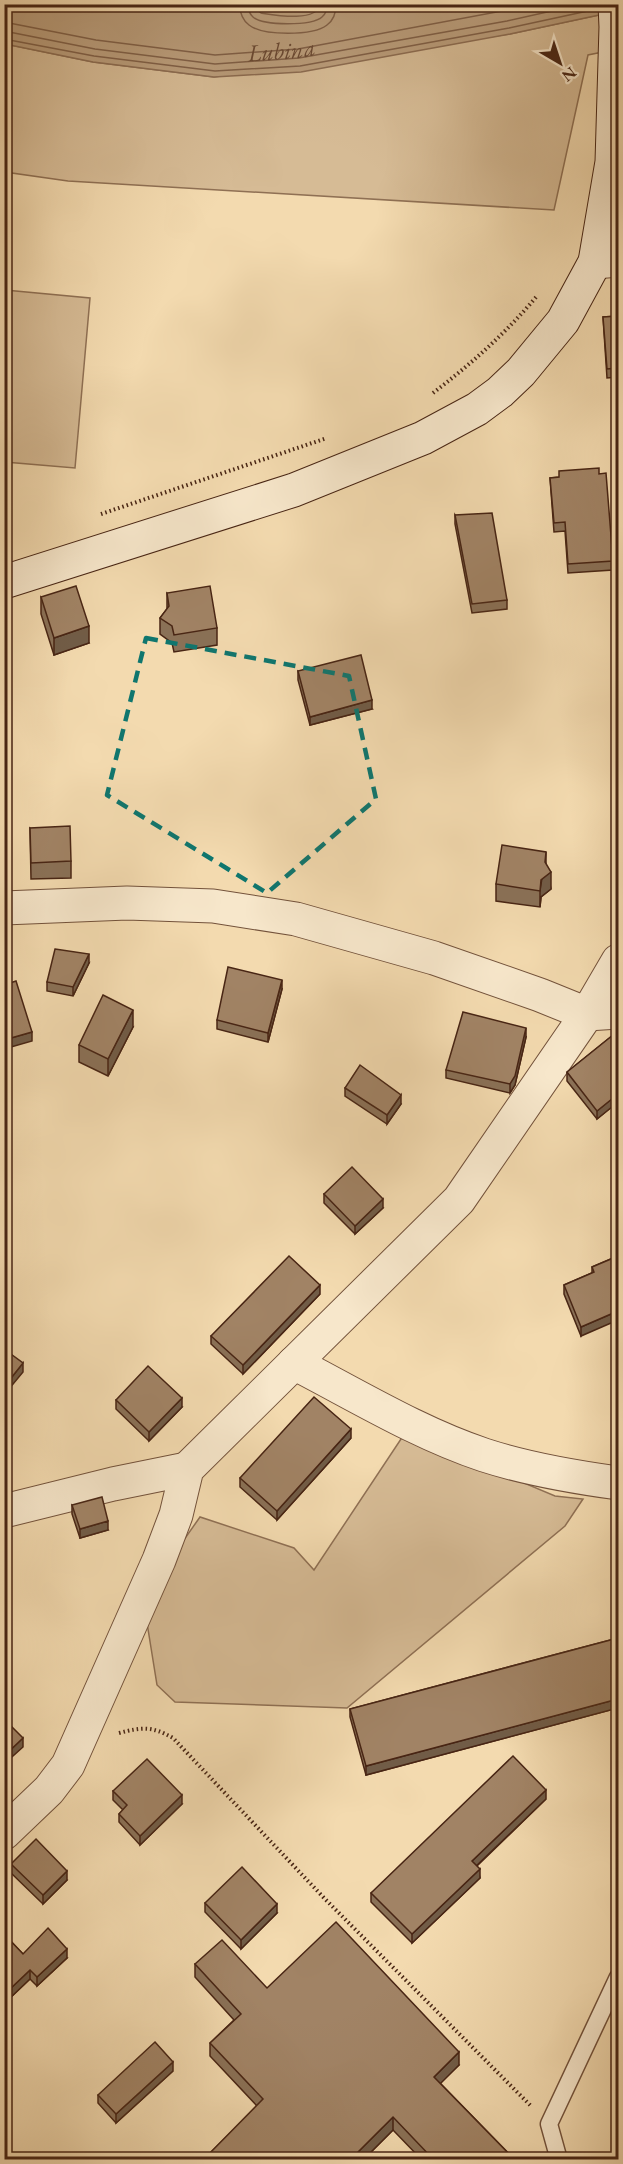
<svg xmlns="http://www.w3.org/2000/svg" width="623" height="2164" viewBox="0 0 623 2164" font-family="'EB Garamond',serif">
  <rect width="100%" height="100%" fill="#f3daaf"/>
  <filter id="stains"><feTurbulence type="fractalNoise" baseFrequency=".00333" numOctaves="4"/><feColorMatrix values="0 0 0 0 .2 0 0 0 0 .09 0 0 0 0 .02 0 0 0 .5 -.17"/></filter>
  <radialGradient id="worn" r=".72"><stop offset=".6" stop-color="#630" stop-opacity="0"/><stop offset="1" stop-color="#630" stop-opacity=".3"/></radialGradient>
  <g fill="#d6bb95" stroke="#8f7054" stroke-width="1.5">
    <path d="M618,11V49L588,55L554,210L68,181L5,172V44L93,62L214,77L510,34Z"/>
    <path d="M5,290L90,298L75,468L5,462Z"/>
    <path d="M405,1433L555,1496L583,1499L565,1526L347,1708L175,1702L157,1685L143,1598L200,1517L294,1548L314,1570Z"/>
  </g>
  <path fill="#b99c7a" stroke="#8c6c51" stroke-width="1.5" d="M237,4L292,11L331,4H618V11L510,34L301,72L214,77L93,62L5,44L4,5Z"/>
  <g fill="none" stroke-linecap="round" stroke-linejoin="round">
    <g stroke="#806047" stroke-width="1.5">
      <path d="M239,4C240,13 242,20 249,25C263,36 313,36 327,25C334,20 336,13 336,4"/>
      <path d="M248,4C249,10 249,14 253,17C263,26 312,26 322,17C326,14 327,10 327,4"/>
      <path d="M256,4L257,10L261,13C274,15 317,23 320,4"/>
      <path id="s1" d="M4,22L96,40L215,55L298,49L540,4"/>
      <path d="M4,31L95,49L215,64L299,58L507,21L583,4"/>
      <path d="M4,39L94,56L215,71L300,66L509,28L597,9"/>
    </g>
    <g stroke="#73523b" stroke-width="19">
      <path id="lane" d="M559,2160L549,2124L618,1977"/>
    </g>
    <g stroke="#73523b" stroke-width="35">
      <g id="street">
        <path d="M595,262L618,260"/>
        <path d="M4,908L127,903L213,906L296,919L434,958L540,995L587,1014L618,1012"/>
        <path d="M294,1363C356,1395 418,1433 484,1455C527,1469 574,1477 618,1483"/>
        <path d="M4,1511L113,1484L187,1469"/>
        <path d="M4,1833L49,1790L68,1765L159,1560L176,1515L187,1469L459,1200L587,1014L618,961"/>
      </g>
    </g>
    <g stroke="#482514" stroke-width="35">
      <path id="secondary" d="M4,582L294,490L423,438L477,409L500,392L521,372L563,321L595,262L612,162L616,27L615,4"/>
    </g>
    <g stroke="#482514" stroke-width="4" stroke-dasharray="1.5 3" stroke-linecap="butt">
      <path d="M433,393C471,364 506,333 537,296"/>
      <path d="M101,514L327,438"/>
      <path d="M119,1733C142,1727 152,1726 173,1738L325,1899L532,2107"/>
    </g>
    <use href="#lane" stroke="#f7e7cb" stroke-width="16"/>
    <use href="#street" stroke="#f7e7cb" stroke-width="33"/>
    <use href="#secondary" stroke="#f7e7cb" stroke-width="33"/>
  </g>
  <g fill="#8a7157" stroke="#482514" stroke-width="1.5">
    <path d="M618,316V377L607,378L603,317Z"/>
    <path d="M599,474L613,561V570L568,573L565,531L554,532L550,478Z"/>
    <path d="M455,515L507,600V609L472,613L455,524Z"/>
    <path d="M167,593L217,628V645L174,652L172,643L160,634V618L167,609Z"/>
    <path d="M41,597L89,643L54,655L41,614Z"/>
    <path d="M298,671L372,709L310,725L298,680Z"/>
    <path d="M30,828L71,861V878L31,879Z"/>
    <path d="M546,865L551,889L541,897L540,907L496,901V884Z"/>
    <path d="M89,963L73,996L47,991V982Z"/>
    <path d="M282,989L268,1042L217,1029V1020Z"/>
    <path d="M133,1027L108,1076L79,1062V1045Z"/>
    <path d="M618,1031V1102L597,1119L567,1081V1072Z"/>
    <path d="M526,1037L515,1085L510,1093L446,1078V1070Z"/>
    <path d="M345,1088L401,1104L387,1124L345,1096Z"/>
    <path d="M324,1194L383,1208L355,1234L324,1203Z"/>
    <path d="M618,1256L581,1336L564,1294V1285L592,1273V1267Z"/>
    <path d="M320,1294L243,1374L211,1344V1336Z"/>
    <path d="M116,1400L182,1407L149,1441L116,1409Z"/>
    <path d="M351,1438L277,1520L240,1487V1478Z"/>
    <path d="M72,1505L108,1530L80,1538L72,1514Z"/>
    <path d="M618,1638V1708L366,1775L350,1717V1709Z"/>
    <path d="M113,1791L182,1804L140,1845L119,1822V1814L123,1810L113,1800Z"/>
    <path d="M546,1799L477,1866L480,1878L412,1943L371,1902V1893Z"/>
    <path d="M11,1864L67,1880L43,1904L11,1873Z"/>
    <path d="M205,1903L277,1913L241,1949L205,1912Z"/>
    <path d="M4,1934L23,1954L67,1958L37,1986L30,1979L10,1998L4,1992Z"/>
    <path d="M195,1964L267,1988L459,2065L440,2083L515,2160H422L393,2130L363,2160H206V2157L257,2106L210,2056V2043L234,2020L195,1977Z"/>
    <path d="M173,2071L116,2123L98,2103V2095Z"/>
  </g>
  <g fill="#715c47" stroke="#482514" stroke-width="1.5">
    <path d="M89,626V643L54,655V638Z"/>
    <path d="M372,700V709L310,725V717Z"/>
    <path d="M546,852V869L551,872V889L541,897L540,907V891Z"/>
    <path d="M89,954V963L73,996V987Z"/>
    <path d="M282,980V989L268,1042V1033Z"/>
    <path d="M133,1010V1027L108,1076V1059Z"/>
    <path d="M526,1028V1037L515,1085L510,1093V1084Z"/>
    <path d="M32,1032V1041L4,1049V1040Z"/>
    <path d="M618,1094V1102L597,1119V1111Z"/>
    <path d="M401,1095V1104L387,1124V1115Z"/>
    <path d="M383,1199V1208L355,1234V1226Z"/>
    <path d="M320,1285V1294L243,1374V1365Z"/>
    <path d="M618,1311V1320L581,1336V1327Z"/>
    <path d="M23,1363V1372L4,1395V1387Z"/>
    <path d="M182,1398V1407L149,1441V1432Z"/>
    <path d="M351,1429V1438L277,1520V1511Z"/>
    <path d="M108,1521V1530L80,1538V1529Z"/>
    <path d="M618,1699V1708L366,1775V1766Z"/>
    <path d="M23,1738V1747L4,1764V1756Z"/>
    <path d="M546,1790V1799L472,1870V1861Z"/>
    <path d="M182,1795V1804L140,1845V1836Z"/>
    <path d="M480,1869V1878L412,1943V1934Z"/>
    <path d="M67,1871V1880L43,1904V1895Z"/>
    <path d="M277,1904V1913L241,1949V1940Z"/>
    <path d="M67,1949V1958L37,1986V1977Z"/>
    <path d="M30,1970V1979L10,1998V1989Z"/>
    <path d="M459,2052V2065L434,2090V2077Z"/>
    <path d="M173,2062V2071L116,2123V2114Z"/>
    <path d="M393,2117V2130L363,2160H350Z"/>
  </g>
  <g fill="#a18365" stroke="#482514" stroke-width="1.5">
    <path d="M618,316V368L607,369L603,317Z"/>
    <path d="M599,468V474L606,473L613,561L568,564L565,522L554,523L550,478L559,477V471Z"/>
    <path d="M492,513L507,600L472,604L455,515Z"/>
    <path d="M76,586L89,626L54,638L41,597Z"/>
    <path d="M210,586L217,628L174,635L172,626L160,618L169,606L167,593Z"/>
    <path d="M361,655L372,700L310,717L298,671Z"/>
    <path d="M70,826L71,861L31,863L30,828Z"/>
    <path d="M502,845L546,852L545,862L551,872L541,880L540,891L496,884Z"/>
    <path d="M55,949L89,954L73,987L47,982Z"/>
    <path d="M228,967L282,980L268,1033L217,1020Z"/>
    <path d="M16,981L32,1032L4,1040V985Z"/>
    <path d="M103,995L133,1010L108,1059L79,1045Z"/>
    <path d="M463,1012L526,1028L515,1076L510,1084L446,1070Z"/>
    <path d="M618,1031V1094L597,1111L567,1072Z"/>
    <path d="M360,1065L401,1095L387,1115L345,1088Z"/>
    <path d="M352,1167L383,1199L355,1226L324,1194Z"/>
    <path d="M289,1256L320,1285L243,1365L211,1336Z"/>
    <path d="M618,1256V1311L581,1327L564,1285L594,1272L592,1267Z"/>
    <path d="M4,1349L23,1363L4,1387Z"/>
    <path d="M148,1366L182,1398L149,1432L116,1400Z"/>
    <path d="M314,1397L351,1429L277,1511L240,1478Z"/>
    <path d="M102,1497L108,1521L80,1529L72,1505Z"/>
    <path d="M618,1638V1699L366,1766L350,1709Z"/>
    <path d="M4,1719L23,1738L4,1756Z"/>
    <path d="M513,1756L546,1790L472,1861L480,1869L412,1934L371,1893Z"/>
    <path d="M147,1759L182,1795L140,1836L119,1814L127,1805L113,1791Z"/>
    <path d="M36,1839L67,1871L43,1895L11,1864Z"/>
    <path d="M242,1867L277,1904L241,1940L205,1903Z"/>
    <path d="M336,1922L459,2052L434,2077L515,2160H434L393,2117L350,2160H208L206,2157L263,2099L210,2043L241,2014L195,1964L222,1940L267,1988Z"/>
    <path d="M48,1928L67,1949L37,1977L30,1970L10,1989L4,1983V1934L23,1954Z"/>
    <path d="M155,2042L173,2062L116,2114L98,2095Z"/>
  </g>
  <path fill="none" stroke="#0f766e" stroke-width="4.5" stroke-dasharray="12 8" stroke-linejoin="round" d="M146,638L349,676L376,799L267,893L107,795Z"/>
  <g text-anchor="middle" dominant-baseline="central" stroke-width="4.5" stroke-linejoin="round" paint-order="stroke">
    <g font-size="24" font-style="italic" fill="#6a4933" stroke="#f7e7cb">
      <text stroke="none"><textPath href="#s1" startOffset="280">Lubina</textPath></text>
    </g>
  </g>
  <rect width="623" height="2164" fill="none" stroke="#f3daaf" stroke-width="24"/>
  <rect x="6" y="6" width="611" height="2152" fill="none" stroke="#482514" stroke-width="3"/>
  <rect x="12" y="12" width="599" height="2140" fill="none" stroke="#482514" stroke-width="1.5"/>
  <g transform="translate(560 63) rotate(141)" stroke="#f7e7cb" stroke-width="4.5" paint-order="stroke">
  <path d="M0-4.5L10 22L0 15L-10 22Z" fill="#482514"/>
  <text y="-9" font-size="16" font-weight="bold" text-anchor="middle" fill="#482514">N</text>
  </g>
  <rect width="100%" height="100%" filter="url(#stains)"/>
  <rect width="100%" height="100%" fill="url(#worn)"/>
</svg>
